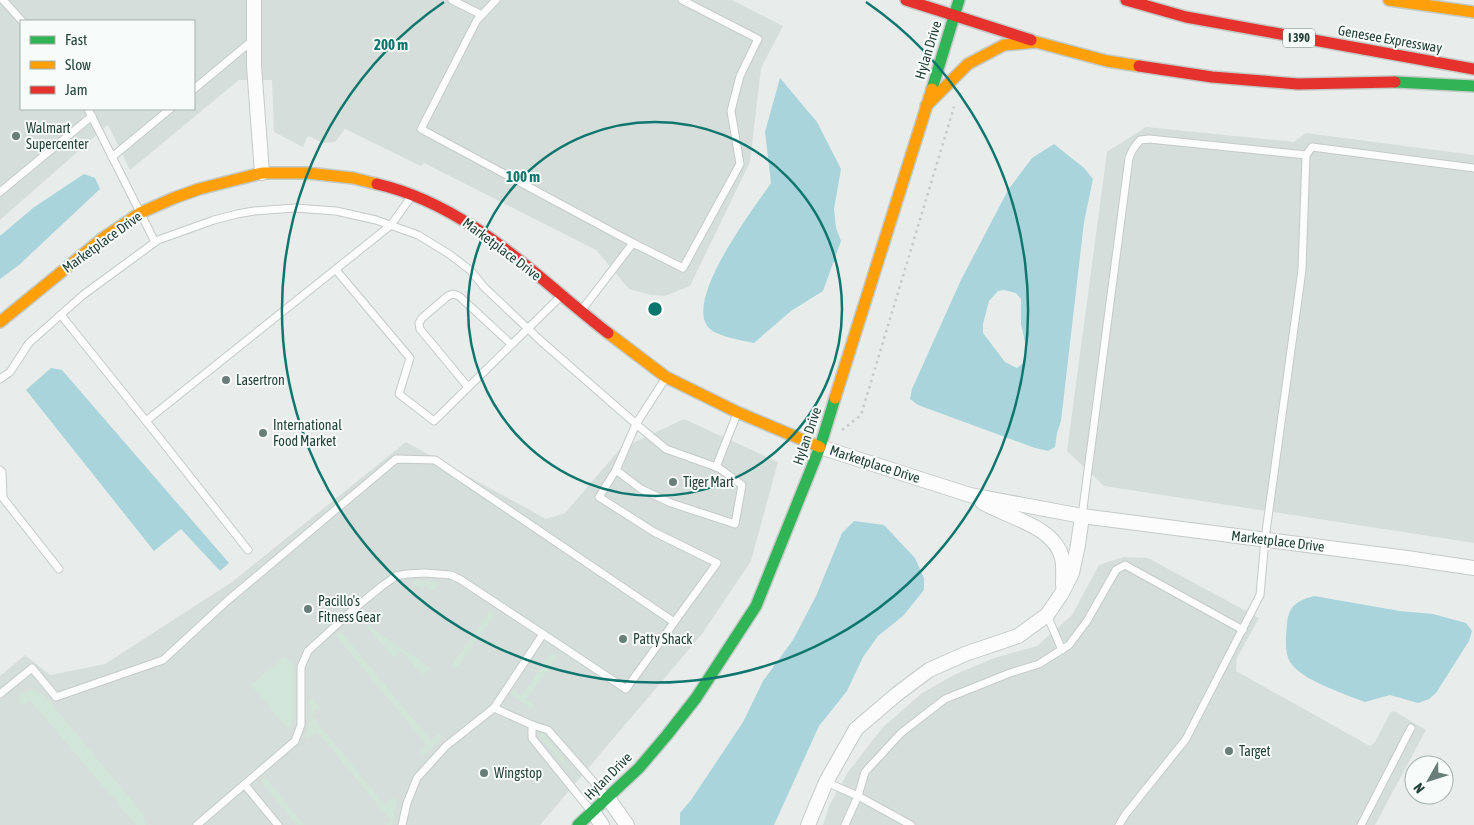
<svg xmlns="http://www.w3.org/2000/svg" width="1474" height="825" viewBox="0 0 1474 825" font-family="'Asap Condensed',sans-serif">
  <rect width="100%" height="100%" fill="#e8edeb"/>
  <g fill="#d6dedb" fill-rule="evenodd">
    <path d="M0,0H732L783,26L761,68L750,162L690,286L665,296L651,295L629,289L596,250L424,163L421,166L345,129L335,142L323,143L308,136L303,147L274,132L272,80H239L130,170L108,125L0,220ZM21,21H194V109H21Z"/>
    <path d="M1146,127L1294,142L1306,133L1474,155V543L1104,486L1067,451L1107,152Z"/>
    <path d="M684,419L778,462L751,561L702,634L540,825H0V676L25,655L50,675L105,664L232,582L406,442L546,519L565,513L620,449Z"/>
    <path d="M1123,557L1148,558L1259,618L1237,658L1236,671L1370,746L1375,742L1390,713L1394,711L1426,730L1375,825H823L829,806L848,772L883,727L922,693L954,675L994,658L1037,646L1072,615L1099,565Z"/>
  </g>
  <g fill="#d1e6d8">
    <path d="M414,580L438,582L439,583L434,591L425,585L422,589L413,583Z"/>
    <path d="M490,611L494,613L493,617L459,665L454,667L453,664Z"/>
    <path d="M367,625L429,667V670L422,676L402,651L394,658L366,626Z"/>
    <path d="M340,632L343,634L431,741L438,734L441,735V738L423,756L419,754L427,745L338,638L337,634Z"/>
    <path d="M552,654L556,656V659L526,699L534,705V708L532,709L512,695L511,692L513,690L522,696L550,655Z"/>
    <path d="M284,657L293,666V718L289,730L251,685Z"/>
    <path d="M32,690L45,696L143,814L146,825H136L30,700L24,704L20,703L19,697L27,691Z"/>
    <path d="M310,699H313L319,707L311,715L385,805L394,798L397,799L392,825H386L391,821L317,731L309,738L306,737L310,721Z"/>
    <path d="M541,733L544,734L581,783L540,737Z"/>
    <path d="M263,778H266L304,825H297L262,783Z"/>
  </g>
  <g fill="#a9d4db" fill-rule="evenodd">
    <path d="M780,78L817,122L841,169L834,209L836,228L841,241L823,291L791,311L754,343C744,341 717,336 710,329C681,303 754,208 771,183L765,132Z"/>
    <path d="M1054,144L1084,168L1093,179L1084,222L1061,421L1057,433L1055,447L1048,451L1035,448L918,405L910,399L912,389L961,280L1008,190L1032,158ZM1004,290L1016,293L1021,299V324L1025,342L1026,361L1017,368L1005,362L983,333V324L989,301L998,291Z"/>
    <path d="M84,174L95,178L100,189L19,265L0,279V236L33,208Z"/>
    <path d="M51,368L62,370L229,563L220,571L181,529L154,551L26,390Z"/>
    <path d="M854,521L884,525L915,558L924,578V590L903,616L878,636L863,657L847,691L819,726L774,825H680V813L691,800L743,722L763,681L793,640L816,596L842,533Z"/>
    <path d="M1314,596L1400,611L1433,614L1466,623L1472,631L1469,641L1436,693L1429,699L1418,703L1390,695L1365,702C1345,694 1301,680 1290,662C1284,651 1286,636 1287,624C1289,605 1297,601 1314,596Z"/>
  </g>
  <g fill="none" stroke-linecap="round" stroke-linejoin="round">
    <g stroke="#c5cac8" stroke-width="9">
      <g id="lane">
        <path d="M3,0L22,21"/>
        <path d="M452,0L482,15"/>
        <path d="M496,0L477,20L421,129L633,243"/>
        <path d="M194,89L253,40"/>
        <path d="M88,109L155,242"/>
        <path d="M112,157L170,109"/>
        <path d="M0,192L92,116"/>
        <path d="M336,270L410,358L399,394L434,421L560,297"/>
        <path d="M581,311L633,243L683,268L740,164L731,111L740,76L758,39L682,0"/>
        <path d="M61,315L146,421"/>
        <path d="M0,379L10,372L29,343L83,295L158,240L214,220L237,214L254,211L295,208L336,211L376,220L418,235L449,254L470,270L484,287L541,341L636,424L616,470L599,497L654,532L717,563L626,689L543,634L494,708L446,746L417,778L407,803L402,825"/>
        <path d="M468,387L420,329L419,323L422,318L448,296L453,294L459,296L511,344"/>
        <path d="M716,467L737,414"/>
        <path d="M0,470L2,472L3,498L59,569"/>
        <path d="M616,470L641,489L671,503L735,524L742,485L719,468L666,449L636,424L665,379"/>
        <path d="M1082,516L1129,158L1133,149L1140,140L1149,139L1306,155"/>
        <path d="M248,550L146,421L391,225L411,197"/>
        <path d="M1047,615L1062,650"/>
        <path d="M0,694L32,668L56,697L163,660L227,601L396,459L435,460L674,622"/>
        <path d="M494,708L532,725L548,730L606,796"/>
        <path d="M532,725V738L591,811"/>
        <path d="M826,782L858,796L911,825"/>
        <path d="M245,785L278,825"/>
        <path d="M197,825L295,741L301,725V667L308,651L355,608L382,586L396,576L407,574L425,573L451,575L461,580L543,634"/>
        <path d="M845,825L858,796L865,772L901,733L945,699L1010,673L1039,664L1069,645L1087,621L1116,570L1125,565L1243,630"/>
        <path d="M1119,825L1125,815L1186,739L1260,595L1265,539L1302,270L1306,155L1312,147L1474,168"/>
        <path d="M1361,825L1411,728"/>
      </g>
    </g>
    <g stroke="#c5cac8" stroke-width="16">
      <g id="street">
        <path d="M254,0V66L262,173"/>
        <path d="M820,447L970,495L1082,516L1407,558L1474,568"/>
        <path d="M982,502C1006,517 1055,526 1062,558C1064,566 1063,576 1063,585"/>
        <path d="M608,798L627,825"/>
        <path d="M593,812L602,825"/>
        <path d="M808,825L826,782L856,729L897,694L929,670L965,654L1018,636L1047,615L1062,593L1072,573L1078,545L1082,516"/>
      </g>
    </g>
    <g stroke="#c3cbc8" stroke-width="14">
      <g id="fast">
        <path d="M1395,82L1474,86"/>
        <path d="M932,89L959,0"/>
        <path d="M578,825L639,768L667,735L696,698L756,606L820,447L835,398"/>
      </g>
    </g>
    <g stroke="#c3cbc8" stroke-width="14">
      <g id="slow">
        <path d="M1389,0L1474,12"/>
        <path d="M926,106L968,64L1004,45L1036,42L1107,61L1139,66"/>
        <path d="M0,322L103,238L140,213L174,198L199,189L262,173H307L353,178L377,184"/>
        <path d="M608,333L666,377L737,412L820,447"/>
        <path d="M835,398L932,89"/>
      </g>
    </g>
    <g stroke="#c3cbc8" stroke-width="14">
      <g id="jam">
        <path d="M906,0L1031,40"/>
        <path d="M1126,0L1186,17L1474,69"/>
        <path d="M1139,66L1212,77L1298,84L1395,82"/>
        <path d="M377,184C469,205 536,277 608,333"/>
      </g>
    </g>
    <path stroke="#c3ccca" stroke-width="2.5" stroke-dasharray="2.5 4" stroke-linecap="butt" d="M842,430L861,415L954,107"/>
    <use href="#lane" stroke="#fcfcfc" stroke-width="7"/>
    <use href="#street" stroke="#fcfcfc" stroke-width="14"/>
    <use href="#fast" stroke="#30b455" stroke-width="11"/>
    <use href="#slow" stroke="#ff9f0a" stroke-width="11"/>
    <use href="#jam" stroke="#e5322d" stroke-width="11"/>
  </g>
  <g fill="none" stroke="#0f766e" stroke-width="2.5">
    <circle cx="655" cy="309" r="187"/>
    <path d="M866 2A373 373 0 1 1 444 2"/>
  </g>
  <g fill="#697e78" stroke="#f7fbf9" stroke-width="2">
    <circle cx="16" cy="136" r="5"/>
    <circle cx="226" cy="380" r="5"/>
    <circle cx="263" cy="433" r="5"/>
    <circle cx="673" cy="482" r="5"/>
    <circle cx="308" cy="609" r="5"/>
    <circle cx="623" cy="639" r="5"/>
    <circle cx="1229" cy="751" r="5"/>
    <circle cx="484" cy="773" r="5"/>
  </g>
  <g text-anchor="middle" dominant-baseline="central" stroke-width="4" stroke-linejoin="round" paint-order="stroke">
    <rect fill="#f7fbf9" stroke="#637a73" stroke-width="1" x="1283" y="28.5" width="32" height="19" rx="4"/>
    <g font-size="12" font-weight="bold" fill="#24423a">
      <text x="1299" y="38">I 390</text>
    </g>
    <g font-size="14" fill="#24423a" stroke="#f7fbf9">
      <text transform="translate(1390 39) rotate(10)">Genesee Expressway</text>
      <text transform="translate(928 50) rotate(-73)">Hylan Drive</text>
      <text transform="translate(102 242) rotate(-36)">Marketplace Drive</text>
      <text transform="translate(502 249) rotate(37)">Marketplace Drive</text>
      <text transform="translate(807 436) rotate(-71)">Hylan Drive</text>
      <text transform="translate(875 464) rotate(18)">Marketplace Drive</text>
      <text transform="translate(1278 541) rotate(7)">Marketplace Drive</text>
      <text transform="translate(608 776) rotate(-45)">Hylan Drive</text>
    </g>
    <g font-size="14" fill="#24423a" stroke="#f7fbf9" text-anchor="start">
      <text x="26" y="128">Walmart<tspan x="26" dy="16">Supercenter</tspan></text>
      <text x="236" y="380">Lasertron</text>
      <text x="273" y="425">International<tspan x="273" dy="16">Food Market</tspan></text>
      <text x="683" y="482">Tiger Mart</text>
      <text x="318" y="601">Pacillo's<tspan x="318" dy="16">Fitness Gear</tspan></text>
      <text x="633" y="639">Patty Shack</text>
      <text x="1239" y="751">Target</text>
      <text x="494" y="773">Wingstop</text>
    </g>
  </g>
  <circle cx="655" cy="309" r="8" fill="#0f766e" stroke="#f7fbf9" stroke-width="2.5"/>
  <g font-size="15" text-anchor="middle" font-weight="bold" fill="#0f766e" stroke="#f7fbf9" stroke-width="4" stroke-linejoin="round" paint-order="stroke">
    <text x="391" y="50">200 m</text>
    <text x="523" y="182">100 m</text>
  </g>
  <rect x="20" y="20" width="175" height="90" fill="#f7fbf9" stroke="#a3b1ad"/>
  <rect x="30" y="36" width="25" height="8" fill="#30b455" stroke="#a3b1ad"/>
  <text x="65" y="45" font-size="15" fill="#24423a">Fast</text>
  <rect x="30" y="61" width="25" height="8" fill="#ff9f0a" stroke="#a3b1ad"/>
  <text x="65" y="70" font-size="15" fill="#24423a">Slow</text>
  <rect x="30" y="86" width="25" height="8" fill="#e5322d" stroke="#a3b1ad"/>
  <text x="65" y="95" font-size="15" fill="#24423a">Jam</text>
  <g transform="translate(1429 780) rotate(231)"><circle r="24" fill="#f7fbf9" stroke="#a3b1ad"/>
  <path d="M0-4L9 19L0 12L-9 19Z" fill="#697e78"/>
  <text y="-8" font-size="14" font-weight="bold" text-anchor="middle" fill="#24423a">N</text>
  </g>
</svg>
